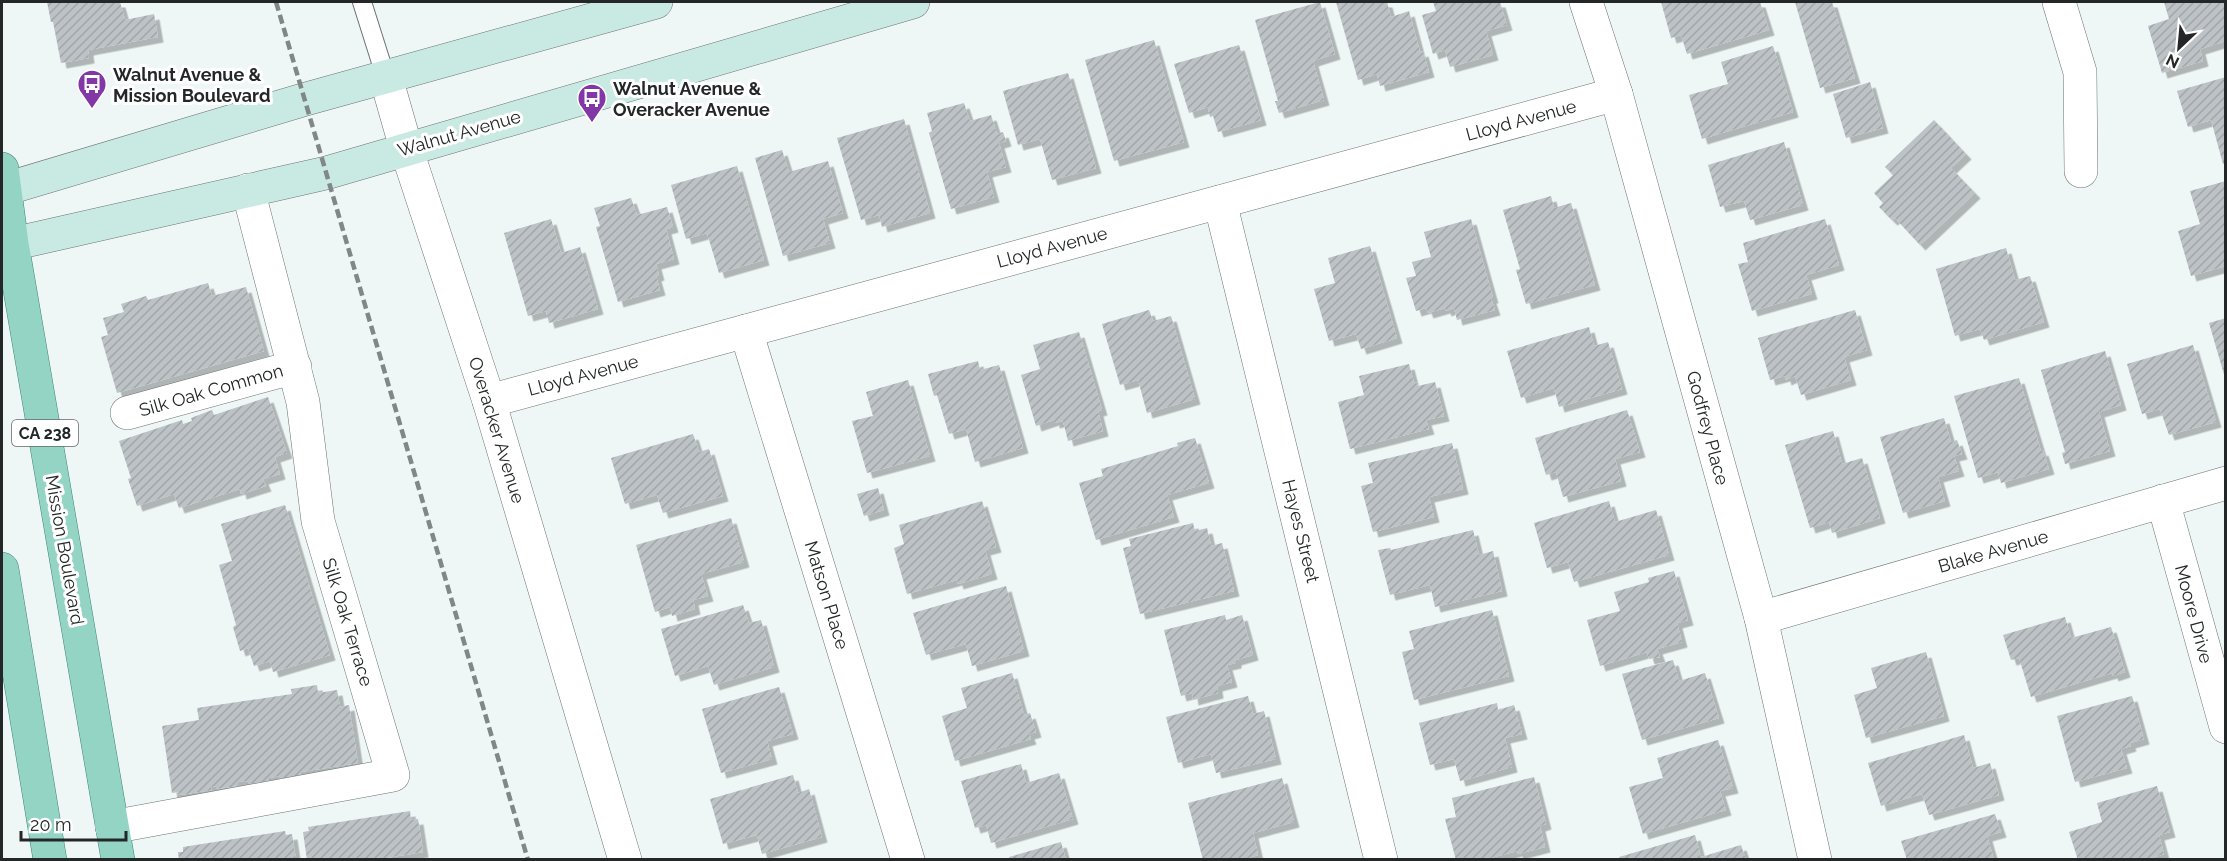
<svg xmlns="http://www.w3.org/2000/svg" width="2227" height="861" viewBox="0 0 2227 861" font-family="Raleway,sans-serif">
  <defs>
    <pattern id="building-hatch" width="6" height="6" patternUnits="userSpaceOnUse" patternTransform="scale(1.5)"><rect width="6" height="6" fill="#bcc2c5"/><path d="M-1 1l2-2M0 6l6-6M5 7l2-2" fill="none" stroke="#a1a7a9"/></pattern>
    <filter id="shadow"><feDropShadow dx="5.5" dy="5.5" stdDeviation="0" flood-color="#0004"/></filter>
  </defs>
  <rect width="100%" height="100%" fill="#eff6f6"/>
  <g fill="url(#building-hatch)" filter="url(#shadow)">
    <path d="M47,2H120L125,20L154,14L158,37L88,50L89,58L61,63L53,22H51Z"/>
    <path d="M1320,2L1335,54L1313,61L1324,100L1279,113L1275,101H1278L1255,20Z"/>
    <path d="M1336,2H1387L1391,17L1409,11L1420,52L1423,51L1429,72L1380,86L1377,74L1358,80Z"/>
    <path d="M1433,2H1500L1507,25L1486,31L1493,55L1450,67L1445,50L1433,54L1422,15L1436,11Z"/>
    <path d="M1661,2H1760L1769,30L1687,54L1681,35L1671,38Z"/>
    <path d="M1795,2H1832L1855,78L1820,88Z"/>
    <path d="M2164,2H2226V41L2200,49L2203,61L2162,73L2148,26L2169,19Z"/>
    <path d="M1154,40L1184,142L1114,161L1085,60Z"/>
    <path d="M1239,45L1261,120L1218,132L1213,116L1210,117L1208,107L1189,113L1174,64Z"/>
    <path d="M1773,46L1793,112L1702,139L1689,95L1728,84L1721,62Z"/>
    <path d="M1068,73L1096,168L1052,180L1040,139L1018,145L1003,91Z"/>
    <path d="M2226,77V163L2223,164L2211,120L2188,127L2177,91Z"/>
    <path d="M1870,82L1883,128L1846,138L1833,94Z"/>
    <path d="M964,103L970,121L991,115L997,134L1003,132L1006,141L999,143L1006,167L987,172L994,197L951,209L929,133L932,131L927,113Z"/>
    <path d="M904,119L930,213L882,227L879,215L861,220L837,138Z"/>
    <path d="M1934,120L1966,154L1951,168L1975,193L1920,245L1895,218L1892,220L1879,207L1883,203L1874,193L1893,175L1885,167Z"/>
    <path d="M1784,142L1803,205L1750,220L1744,201L1720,207L1708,165Z"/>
    <path d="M782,150L789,172L828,161L843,213L823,219L830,243L783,256L755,158Z"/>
    <path d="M737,166L764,260L719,273L707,233L686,239L671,185Z"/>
    <path d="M2226,181V266L2191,276L2178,231L2200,224L2190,191Z"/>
    <path d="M1551,196L1554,208L1571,203L1595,285L1526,304L1516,270L1520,269L1503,210Z"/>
    <path d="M631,198L637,215L667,207L673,227L666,229L674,259L656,264L659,275L656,276L660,290L618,302L596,227L600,226L594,208Z"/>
    <path d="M551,219L561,253L580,247L598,309L549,323L546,311L528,316L504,233Z"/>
    <path d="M1471,219L1493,298H1491L1495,310L1457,320L1454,308L1446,311L1445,308L1428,313L1426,308L1416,311L1406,278L1416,276L1412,262L1431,257L1424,232Z"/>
    <path d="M1825,219L1839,265L1806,275L1812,294L1752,311L1738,264L1748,262L1743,243Z"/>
    <path d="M1370,246L1397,338L1361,349L1356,334L1329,341L1314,289L1335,283L1328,258Z"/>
    <path d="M2006,248L2015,280L2030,276L2044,322L1984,340L1980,329L1955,336L1936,269Z"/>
    <path d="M208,283L212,296L246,287L264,351L117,393L101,337L108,335L103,318L124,312L121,304L146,296L148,300Z"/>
    <path d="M1149,310L1153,321L1171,316L1195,399L1147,413L1138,380L1120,385L1102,324Z"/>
    <path d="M1855,310L1867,350L1844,357L1851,380L1801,395L1795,376L1786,380L1785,376L1770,380L1758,338Z"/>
    <path d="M2226,318V378H2225L2209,323Z"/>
    <path d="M1589,327L1594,346L1608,342L1622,389L1559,407L1554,388L1521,398L1507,351Z"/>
    <path d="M1079,332L1102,410L1098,411L1103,431L1068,441L1063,421L1054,423V420L1036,426L1021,375L1040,369L1033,345Z"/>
    <path d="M2193,345L2216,422L2169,435L2160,409L2142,414L2127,364Z"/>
    <path d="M2105,351L2121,405L2099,412L2110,451L2065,464L2062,453L2065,452L2041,370Z"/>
    <path d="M978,361L980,370L999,365L1023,448L975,462L966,429L949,434L937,395L934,396L928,374Z"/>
    <path d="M1409,364L1414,383L1416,382L1418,386L1435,382L1444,416L1426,420L1429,429L1350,449L1338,402L1364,395L1359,376Z"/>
    <path d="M2019,378L2041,451L2043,450L2049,469L2001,483L1998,472L1978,478L1954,396Z"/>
    <path d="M908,380L930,456L867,473L852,421L873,416L866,392Z"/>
    <path d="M268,397L287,453L275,457L280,474L263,479L266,486L241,494L240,489L179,508L174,494L137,506L128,479L131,478L119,441L182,420L183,424L192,421L191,418L212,410L214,415Z"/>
    <path d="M1627,410L1640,452L1615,459L1621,481L1563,497L1556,472L1546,475L1535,438Z"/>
    <path d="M1944,418L1951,442L1957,440L1962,454L1954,456L1959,471L1938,477L1945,501L1903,513L1880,437Z"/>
    <path d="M1833,431L1842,464L1862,458L1880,518L1832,533L1829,522L1810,528L1785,445Z"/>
    <path d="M693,434L699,452L709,449L723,496L663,513L657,495L625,504L611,458Z"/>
    <path d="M1195,438L1209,483L1167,495L1174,517L1096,540L1079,483L1103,476L1101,469L1178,446L1177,443Z"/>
    <path d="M1452,443L1463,489L1429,497L1434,517L1373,532L1361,486L1373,483L1368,463Z"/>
    <path d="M878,488L884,510L864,516L857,494Z"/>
    <path d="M982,501L996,547L985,550L992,574L958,584L957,580L907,594L894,548L904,544L899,525Z"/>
    <path d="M1609,501L1615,522L1656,510L1669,555L1574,582L1568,562L1547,568L1534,523Z"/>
    <path d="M285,505L330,655L273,672L270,661L254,666L248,648L240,651L233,627L236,625L219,565L232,561L221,524Z"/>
    <path d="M731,518L744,562L701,574L708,596L693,600L695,609L672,616L670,607L655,612L636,545Z"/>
    <path d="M1193,523L1195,531L1207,528L1211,546L1222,543L1234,591L1140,614L1123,548L1131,546L1129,539Z"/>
    <path d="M1473,530L1479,555L1493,551L1502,591L1435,607L1430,585L1390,595L1378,550L1390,548L1391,550Z"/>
    <path d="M1674,571L1688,620L1677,623L1682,642L1657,649L1660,657L1649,659L1647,652L1600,666L1587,620L1620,611L1614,592L1649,582L1648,578Z"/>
    <path d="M1006,586L1024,651L972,666L966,644L926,655L913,613Z"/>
    <path d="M743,605L749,623L761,620L774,667L714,685L708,666L675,676L661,629Z"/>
    <path d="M1492,610L1509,676L1414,700L1402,652L1414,649L1409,631Z"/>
    <path d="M1225,615L1226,620L1242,615L1253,655L1236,660V663L1227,665L1232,682L1217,686L1218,693L1193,700L1192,693L1181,696L1164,630Z"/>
    <path d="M2065,617L2071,638L2111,627L2125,672L2113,676L2112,673L2031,697L2019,658L2011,660L2003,635Z"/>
    <path d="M1926,652L1944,716L1866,738L1854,695L1877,688L1871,668Z"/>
    <path d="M1673,660L1679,681L1705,673L1719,718L1642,740L1622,674Z"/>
    <path d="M1012,673L1024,715L1030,713L1036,732L1029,734L1031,739L955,761L942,716L967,708L961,688Z"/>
    <path d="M317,685L318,693L337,690L340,707L349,705L358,763L300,772L301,776L279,779V776L269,778V781L248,784V781L238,782V786L216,789V786L211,787L212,790L179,795V792L172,793L162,726L199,720L197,708L292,694L291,689Z"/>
    <path d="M779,687L793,734L767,741L772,759L721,773L702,709Z"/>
    <path d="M1248,696L1253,714L1264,711L1276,759L1216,773L1211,754L1178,763L1166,717Z"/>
    <path d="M2132,696L2144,739L2130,743L2131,746L2121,749L2127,768L2075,782L2057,716Z"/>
    <path d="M1497,703L1498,710L1514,705L1522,734L1505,738L1512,767L1460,781L1454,759L1430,765L1419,723Z"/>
    <path d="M1964,735L1973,768L1990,763L1999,795L1929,815L1922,794L1881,806L1868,763Z"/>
    <path d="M1718,740L1733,788L1720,791L1726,810L1643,834L1629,787L1663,778L1657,758Z"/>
    <path d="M1021,764L1026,783L1059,773L1073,819L991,843L986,825L975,828L961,781Z"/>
    <path d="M793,775L798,793L809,789L822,837L762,854L757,835L723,844L710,799Z"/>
    <path d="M1534,777L1546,824L1540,826L1545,847L1518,854L1517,851L1483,860H1456L1445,819L1456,817L1452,798Z"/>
    <path d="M1282,778L1294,822L1253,833L1258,855L1241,860H1203L1188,803Z"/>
    <path d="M2157,786L2170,832L2159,835L2164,854L2146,860H2078L2069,832L2102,822L2097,803Z"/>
    <path d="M410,811L411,820L418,819L423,852L373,860H307L303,832L309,831L308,827Z"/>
    <path d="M1995,814L2001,832L1987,836L1994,860H1907L1901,841Z"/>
    <path d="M285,831L286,835L292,834L296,860H179L178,852H183V847Z"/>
    <path d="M1695,835L1701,857L1741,845L1746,860H1620L1619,857Z"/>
    <path d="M1061,842L1066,860H1010L1009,857Z"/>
  </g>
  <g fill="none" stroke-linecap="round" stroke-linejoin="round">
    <g stroke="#6c7272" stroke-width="20">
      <path id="lane" d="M362,2L386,78"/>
    </g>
    <g stroke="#6c7272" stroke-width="34">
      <g id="street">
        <path d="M1586,2L1616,94L1761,618L1815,860"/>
        <path d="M2059,2L2080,72L2081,171"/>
        <path d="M386,78L406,148L489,401L625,860"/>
        <path d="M1220,202L1381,860"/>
        <path d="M746,331L908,860"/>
        <path d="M489,401L1616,94"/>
        <path d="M127,413L295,367"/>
        <path d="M2163,501L2226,727"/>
        <path d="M1761,618L2226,483"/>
        <path d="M112,827L393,775L318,521L303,402L248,190"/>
      </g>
    </g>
    <g stroke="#6c7272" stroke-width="34">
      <g id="secondary">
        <path d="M2,190L306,99L656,2"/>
        <path d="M2,241L12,244L326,173L913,2"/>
      </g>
    </g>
    <g stroke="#3e8575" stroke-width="34">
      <g id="primary">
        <path d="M2,169L12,244L118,860"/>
        <path d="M2,569L50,860"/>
      </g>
    </g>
    <use href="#lane" stroke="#fff" stroke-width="18"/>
    <use href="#street" stroke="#fff" stroke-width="33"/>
    <use href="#secondary" stroke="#c9eae2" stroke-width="33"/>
    <use href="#primary" stroke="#94d4c5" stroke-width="33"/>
    <path stroke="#818686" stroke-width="4.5" stroke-dasharray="9 4.5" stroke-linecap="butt" d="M276,2L528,860"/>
  </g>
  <defs>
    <g id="bus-pin" transform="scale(1.5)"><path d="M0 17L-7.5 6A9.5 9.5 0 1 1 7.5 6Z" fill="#8336a6" stroke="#fff"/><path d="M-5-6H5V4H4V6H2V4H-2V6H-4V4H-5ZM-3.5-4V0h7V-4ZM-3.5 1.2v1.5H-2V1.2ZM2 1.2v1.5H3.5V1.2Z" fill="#fff"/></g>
  </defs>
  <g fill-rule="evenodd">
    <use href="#bus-pin" x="92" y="84"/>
    <use href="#bus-pin" x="592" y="98"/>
  </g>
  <g text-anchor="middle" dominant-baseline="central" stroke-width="6" stroke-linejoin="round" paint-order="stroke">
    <rect fill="#fff" stroke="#666868" stroke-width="1.5" x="12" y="420" width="66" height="26" rx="4.5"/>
    <g font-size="16" font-weight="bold" fill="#242727">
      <text x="45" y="433">CA 238</text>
    </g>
    <g font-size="18" font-weight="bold" fill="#242727" stroke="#fff" text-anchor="start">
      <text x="113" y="74">Walnut Avenue &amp;<tspan x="113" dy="21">Mission Boulevard</tspan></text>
      <text x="613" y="88">Walnut Avenue &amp;<tspan x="613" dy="21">Overacker Avenue</tspan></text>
    </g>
    <g font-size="18" fill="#242727" stroke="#fff">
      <text transform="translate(1521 120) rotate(-15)">Lloyd Avenue</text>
      <text transform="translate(459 133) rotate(-16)">Walnut Avenue</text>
      <text transform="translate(1052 247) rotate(-15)">Lloyd Avenue</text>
      <text transform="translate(583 375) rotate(-15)">Lloyd Avenue</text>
      <text transform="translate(211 390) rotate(-16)">Silk Oak Common</text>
      <text transform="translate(1708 428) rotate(75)">Godfrey Place</text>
      <text transform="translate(497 430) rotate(73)">Overacker Avenue</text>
      <text transform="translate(1301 531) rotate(76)">Hayes Street</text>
      <text transform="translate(65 550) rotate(80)">Mission Boulevard</text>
      <text transform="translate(1993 551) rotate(-16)">Blake Avenue</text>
      <text transform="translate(827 595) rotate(73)">Matson Place</text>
      <text transform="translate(2194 614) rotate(75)">Moore Drive</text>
      <text transform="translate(348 622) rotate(73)">Silk Oak Terrace</text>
    </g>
  </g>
  <rect width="2227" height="861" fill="none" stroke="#242727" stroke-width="6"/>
  <g transform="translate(2179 48) rotate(206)" stroke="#ffffff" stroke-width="4.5" paint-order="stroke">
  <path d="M0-4.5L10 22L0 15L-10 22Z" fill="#242727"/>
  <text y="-9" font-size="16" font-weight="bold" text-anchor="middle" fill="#242727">N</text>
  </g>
  <path d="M21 831v9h105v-9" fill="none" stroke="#242727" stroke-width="3"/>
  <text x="30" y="831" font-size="18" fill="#242727" stroke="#ffffff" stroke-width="4.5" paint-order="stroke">20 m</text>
</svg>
